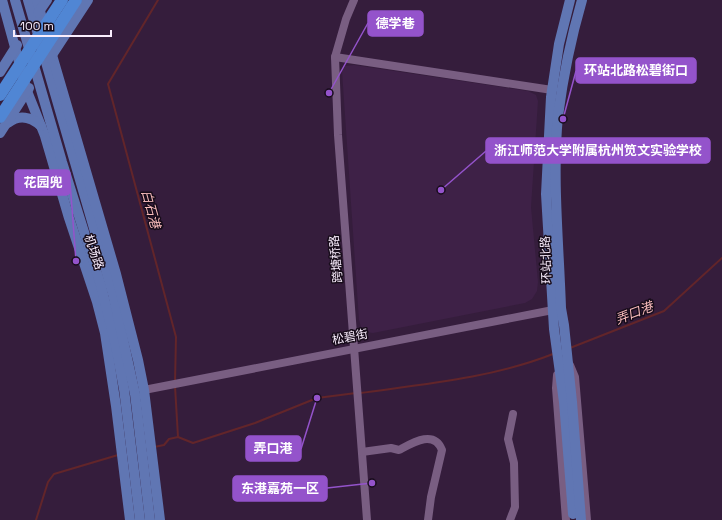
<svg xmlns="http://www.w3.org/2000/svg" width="722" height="520" viewBox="0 0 722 520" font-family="'Space Grotesk','Noto Sans SC',sans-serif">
  <rect width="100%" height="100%" fill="#351d3c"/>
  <path fill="#3e2147" d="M354,65L528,91L536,95L538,101L531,207L538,282L537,291L532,299L525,303L373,333L366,332L361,327L359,320L342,71L345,66Z"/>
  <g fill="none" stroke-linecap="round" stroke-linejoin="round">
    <g stroke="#62252a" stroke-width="2">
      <path d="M158,0L108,84L176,337L175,382"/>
      <path d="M570,348L664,311L722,258"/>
      <path d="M175,386L178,437"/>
      <path d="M360,393C425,384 492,378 553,354"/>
      <path d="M154,447L164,445L169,439L178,437L193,443L255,423L317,398L356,393"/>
      <path d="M36,520L48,482L54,474L118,455"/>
    </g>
    <g stroke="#795e82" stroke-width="8">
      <path d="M354,0L346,19L335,57L338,135L367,520"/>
      <path d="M335,57L552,90"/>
      <path d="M570,365L575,377L587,520"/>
      <path d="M557,375L556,388L566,520"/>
      <path d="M144,390L558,309"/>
      <path d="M362,452L391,448L399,450C412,443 434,429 442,450L431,497L428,520"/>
      <path d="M510,520L515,507L514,463L508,439L513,414"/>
    </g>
    <g stroke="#6076b3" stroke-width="10">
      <path d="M2,0L27,91L45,136L69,218L97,302L105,333L116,406L130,520"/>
      <path d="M15,0L62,162L101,286L115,341L124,389L140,520"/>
      <path d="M28,0L113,294L135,394L150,520"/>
      <path d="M37,0L52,55L116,274L138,360L144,390L160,520"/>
      <path d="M570,0L559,44L551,97L546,194L554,329L564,402L573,514"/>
      <path d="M38,13L47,0"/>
      <path d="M50,58L88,0"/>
      <path d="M0,72L17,45"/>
      <path d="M8,123C19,114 31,117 41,126"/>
      <path d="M0,133L29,88"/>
      <path d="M581,520L572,402L564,325L561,308C559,247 552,177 558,116C563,77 571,38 582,0"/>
    </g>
    <g stroke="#5086d4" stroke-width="12">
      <path d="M0,95L62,0"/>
      <path d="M0,117L76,0"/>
    </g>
  </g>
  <g text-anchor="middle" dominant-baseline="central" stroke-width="3" stroke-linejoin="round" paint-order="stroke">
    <g font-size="12" fill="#f9edfd" stroke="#170c1a">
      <text transform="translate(94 252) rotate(71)">机场路</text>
      <text transform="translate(336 259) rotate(-95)">跨塘桥路</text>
      <text transform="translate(546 260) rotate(-92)">环站北路</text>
      <text transform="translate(350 337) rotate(-11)">松碧街</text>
    </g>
    <g font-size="13" font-style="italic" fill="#f9bcbc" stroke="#170c1a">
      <text transform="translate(151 209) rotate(75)">白石港</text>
      <text transform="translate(634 313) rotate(-21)">弄口港</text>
    </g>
  </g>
  <path fill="none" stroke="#9453cb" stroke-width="1.5" d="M329 93L368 23M563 119L576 71M441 190L486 151M76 261L70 182M317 398L301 449M372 483L327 488"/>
  <g fill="#9453cb" stroke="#170c1a" stroke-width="1.5">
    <circle cx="329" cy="93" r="4"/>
    <circle cx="563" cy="119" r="4"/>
    <circle cx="441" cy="190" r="4"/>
    <circle cx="76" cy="261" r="4"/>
    <circle cx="317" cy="398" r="4"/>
    <circle cx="372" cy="483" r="4"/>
  </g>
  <g fill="#9453cb" stroke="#9453cb" stroke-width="1.5">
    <rect x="368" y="11" width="55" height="25" rx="4"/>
    <rect x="576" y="58" width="120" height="25" rx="4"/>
    <rect x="486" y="138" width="224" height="25" rx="4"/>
    <rect x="15" y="170" width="55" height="25" rx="4"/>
    <rect x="246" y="436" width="55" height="25" rx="4"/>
    <rect x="233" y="476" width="94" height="25" rx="4"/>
  </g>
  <g font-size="13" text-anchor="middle" font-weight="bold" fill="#fff">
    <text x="395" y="28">德学巷</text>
    <text x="636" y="75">环站北路松碧街口</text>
    <text x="598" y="155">浙江师范大学附属杭州笕文实验学校</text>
    <text x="43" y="187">花园兜</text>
    <text x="273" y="453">弄口港</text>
    <text x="280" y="493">东港嘉苑一区</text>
  </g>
  <path d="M14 30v6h97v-6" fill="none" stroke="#f9edfd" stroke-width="2"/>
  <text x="20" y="30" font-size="12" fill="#f9edfd" stroke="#170c1a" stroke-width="3" paint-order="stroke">100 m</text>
</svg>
